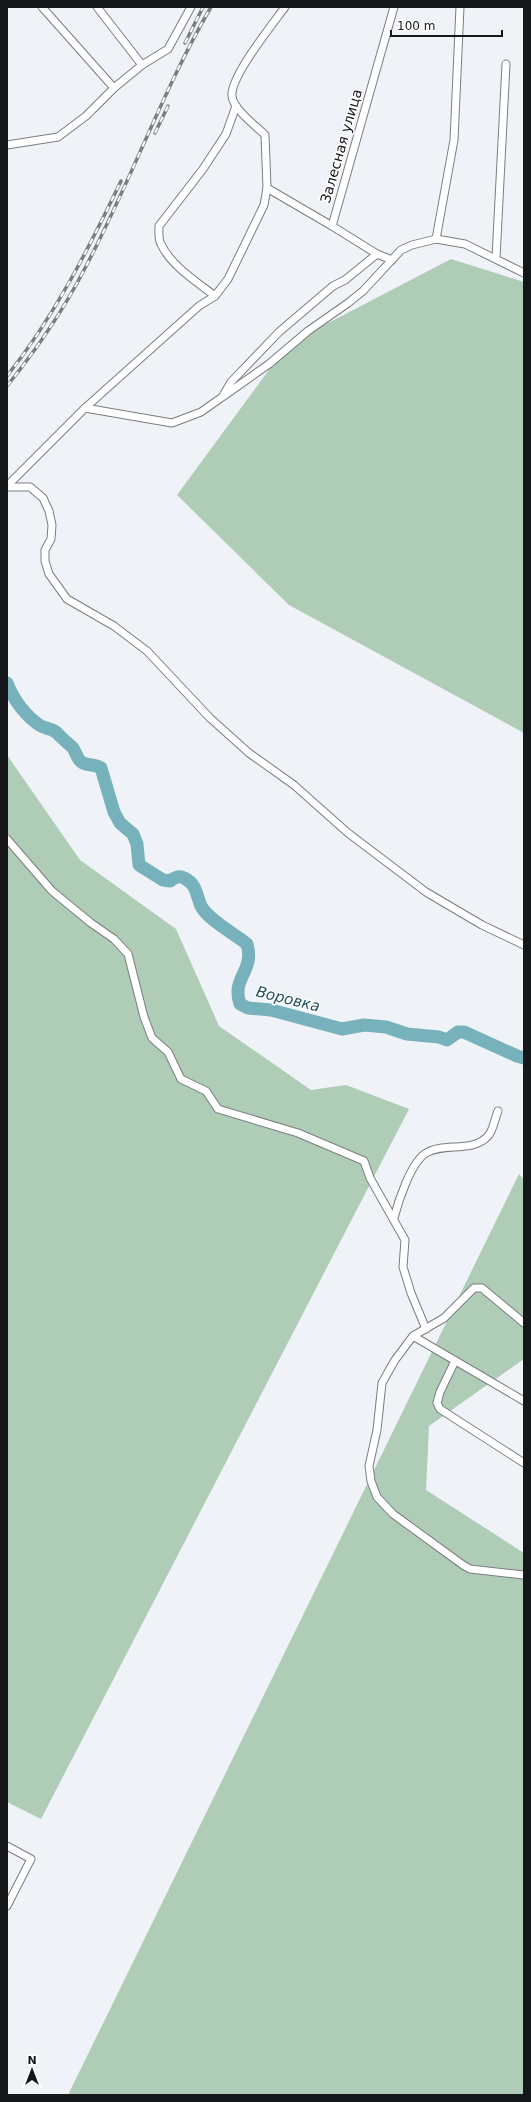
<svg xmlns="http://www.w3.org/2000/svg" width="531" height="2102" viewBox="0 0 531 2102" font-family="'DejaVu Sans',sans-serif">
  <rect width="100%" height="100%" fill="#eff2f6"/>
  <g fill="#aeccb6">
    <path d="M451,259L524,282V733L289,605L177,495L288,344Z"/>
    <path d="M7,755L80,860L176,929L219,1026L311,1090L346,1085L409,1109L41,1819L7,1802Z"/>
    <path d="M519,1174L524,1180V1359L429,1426L426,1490L524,1553V2095H68Z"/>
  </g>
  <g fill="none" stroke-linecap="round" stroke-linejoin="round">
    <path stroke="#77b2bc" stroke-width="13" d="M7,683C13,699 26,717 41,726C46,729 54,729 58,734C62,738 66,742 71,746C77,751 76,760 83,763C90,766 95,764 101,768L114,812L120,823L133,834L137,844L139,865L163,880L170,881C174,878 179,875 184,878C197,884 196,895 201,906C208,920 235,934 247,944C255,972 231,977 240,1004L248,1008L271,1010L342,1029L364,1025L386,1027L407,1034L439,1037L447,1040L458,1032H464L517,1056L524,1058"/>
    <g stroke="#7a7d80" stroke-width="9">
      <g id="minor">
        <path d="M42,7L114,88L142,65L97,7"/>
        <path d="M142,65L168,49L191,7"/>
        <path d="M7,145L58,137L86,116L114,88"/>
        <path d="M267,188L332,226"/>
        <path d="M436,239L454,140L460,7"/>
        <path d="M496,258L506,64"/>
        <path d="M392,260L377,254L332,226L394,7"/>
        <path d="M215,296C197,282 171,266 161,244C158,239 159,232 159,226L203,169L226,134L236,106"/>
        <path d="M224,394L231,382L279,332L333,286L345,280L377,254"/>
        <path d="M85,408L172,423L201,412L269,364L308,331L348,303L363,291L401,250L412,245L436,239L465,244L524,273"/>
        <path d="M7,486L85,408L199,306L215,296L228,279L264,205L267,188L265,135C256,126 233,109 232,96C230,77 272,25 285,7"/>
        <path d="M7,487H30L43,498L49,511L52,525L51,539L45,550V561L49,574L67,599L114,626L147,651L210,718L249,753L294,785L348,833L426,892L482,925L524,945"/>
        <path d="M7,839L52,891L91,923L114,939L128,954L144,1017L152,1038L168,1052L181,1079L206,1091L218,1109L298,1133L364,1161L370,1178L405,1240L403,1267L411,1293L426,1329"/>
        <path d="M394,1218C398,1202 411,1162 426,1153C444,1142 473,1153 488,1136C493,1131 495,1118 498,1111"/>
        <path d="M524,1323L482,1288H474L444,1318L413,1336L395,1360L382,1383L377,1430L369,1466L371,1481L377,1497L393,1514L463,1565L470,1569L524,1575"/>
        <path d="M413,1336L524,1401"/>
        <path d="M455,1361L440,1392L437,1403L440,1409L524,1463"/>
        <path d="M7,1846L31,1859L7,1906"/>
      </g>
    </g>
    <use href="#minor" stroke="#fff" stroke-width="7"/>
    <g stroke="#7b7d7f" stroke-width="3.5">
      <g id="rail">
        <path d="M185,43L203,7"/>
        <path d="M155,133L168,106"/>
        <path d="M7,376C54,317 89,248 121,181"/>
        <path d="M7,386C36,350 63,311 84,270C130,184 162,91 211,7"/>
      </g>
    </g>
    <use href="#rail" stroke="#fff" stroke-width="2" stroke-dasharray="6" stroke-linecap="butt"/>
  </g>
  <g text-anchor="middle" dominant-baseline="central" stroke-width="3" stroke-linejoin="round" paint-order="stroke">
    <g font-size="14" fill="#161718" stroke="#fff">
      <text transform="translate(341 146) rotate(-74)">Залесная улица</text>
    </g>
    <g font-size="15" font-style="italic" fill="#1e5259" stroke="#fff">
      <text transform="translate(288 999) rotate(14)">Воровка</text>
    </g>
  </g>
  <rect width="531" height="2102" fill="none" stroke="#161718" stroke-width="16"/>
  <g transform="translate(32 2070)" stroke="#ffffff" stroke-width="3" paint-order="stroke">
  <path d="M0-3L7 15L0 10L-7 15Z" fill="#161718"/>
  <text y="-6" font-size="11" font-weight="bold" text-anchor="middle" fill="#161718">N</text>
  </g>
  <path d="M391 30v6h111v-6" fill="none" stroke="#161718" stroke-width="2"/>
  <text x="397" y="30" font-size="12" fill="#161718" stroke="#ffffff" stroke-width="3" paint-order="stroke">100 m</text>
</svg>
